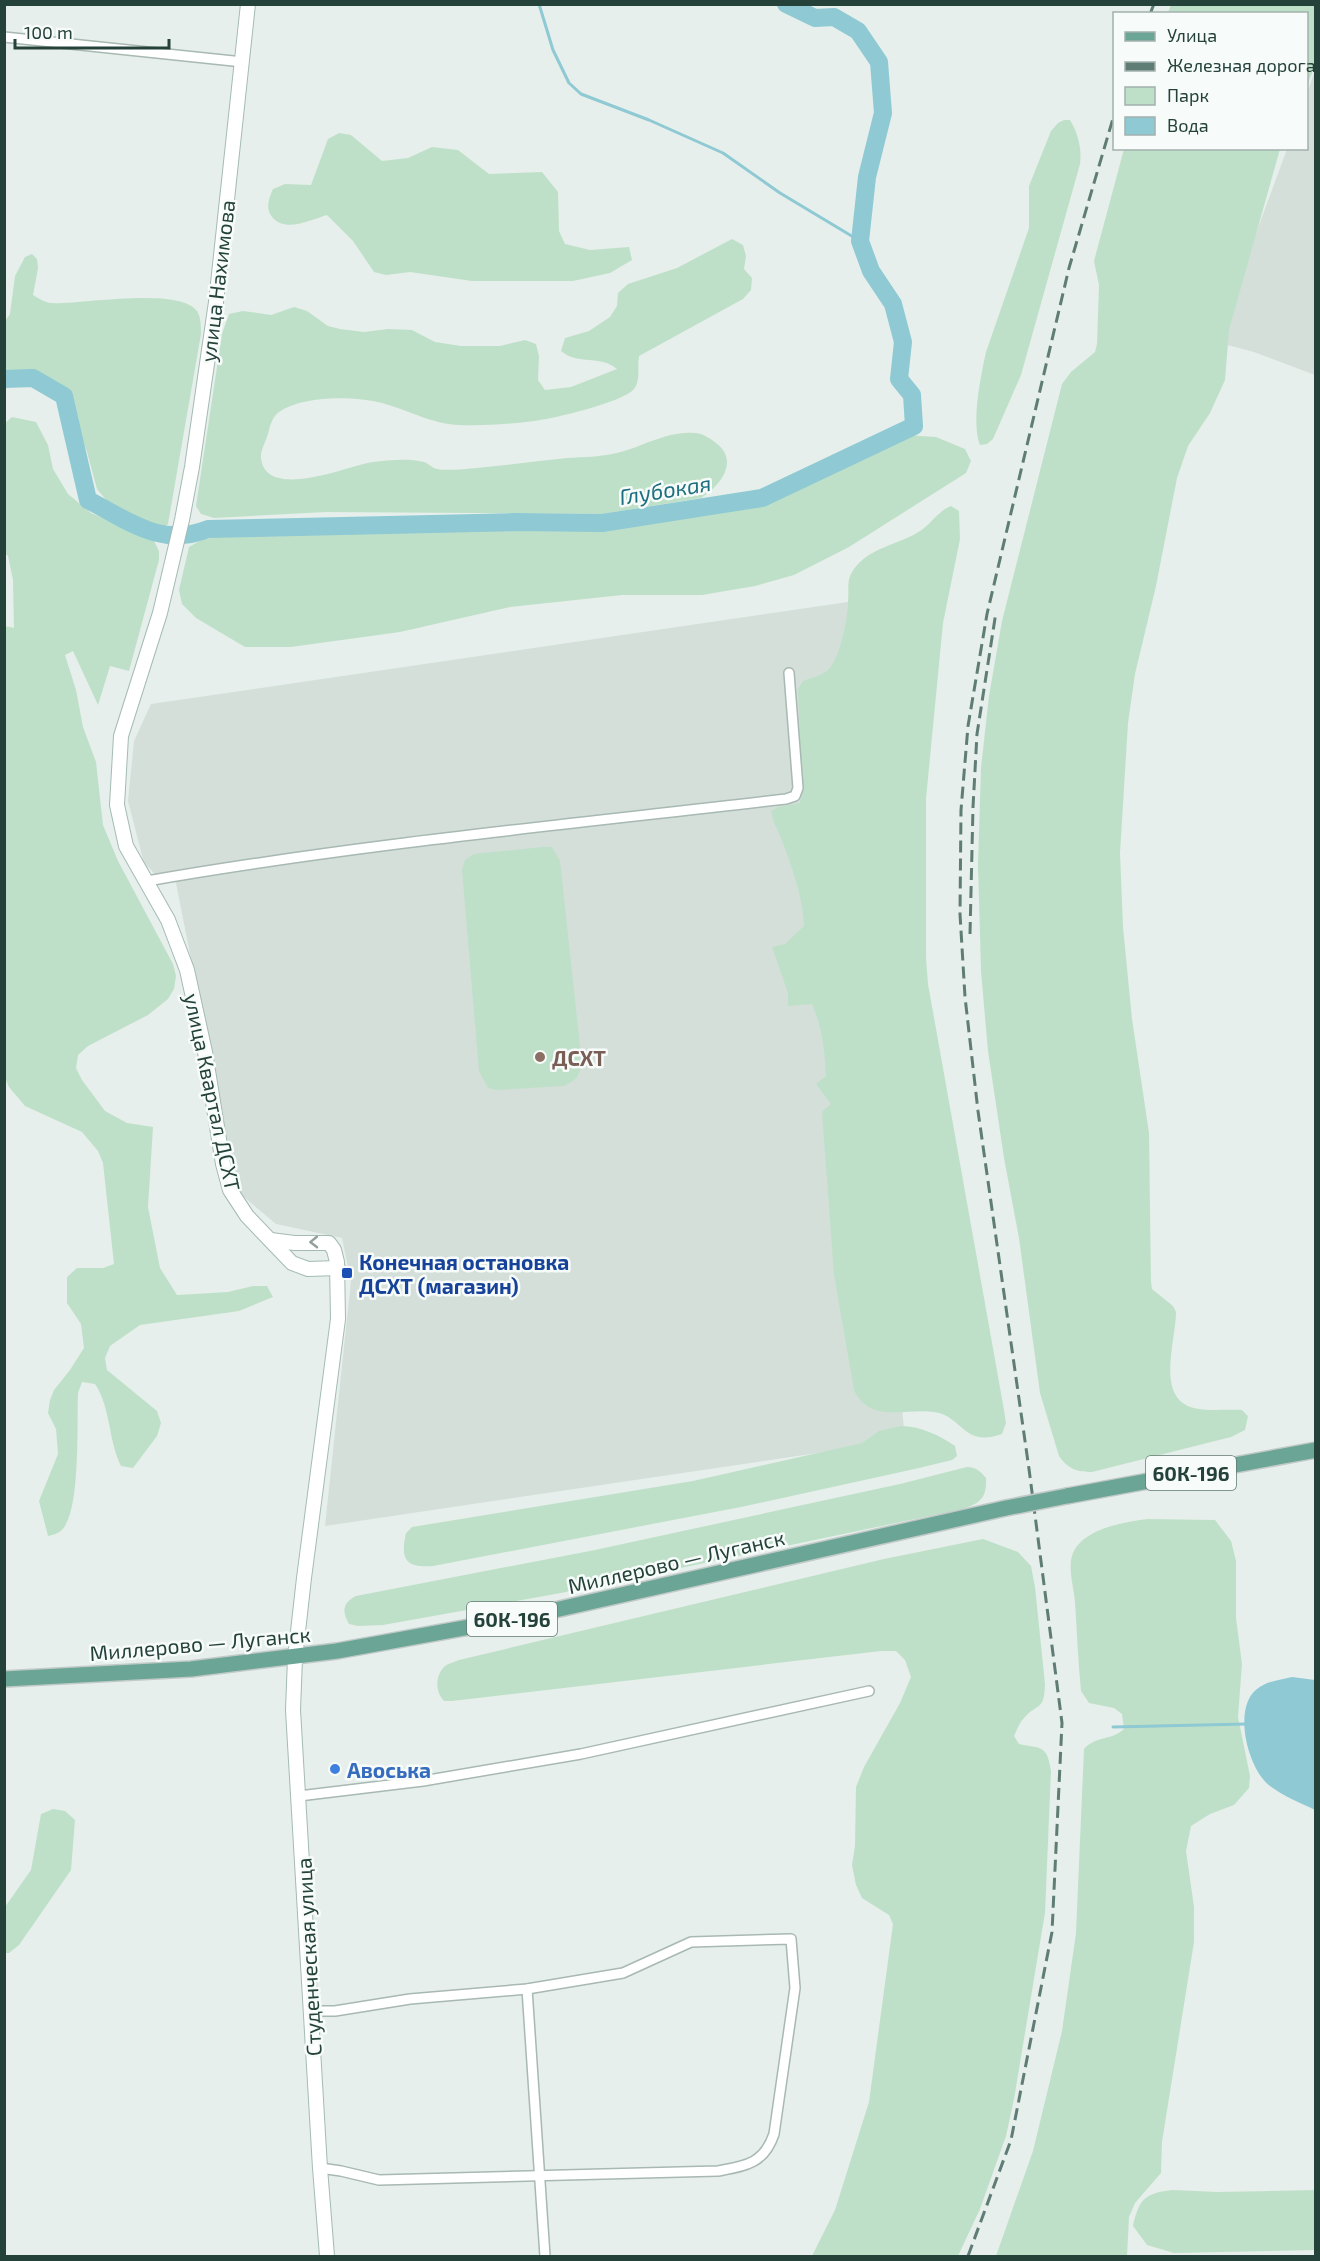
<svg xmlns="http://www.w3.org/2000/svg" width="1320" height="2261" viewBox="0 0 1320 2261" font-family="'Exo 2',sans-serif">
  <rect width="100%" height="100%" fill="#e6efeb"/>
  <g fill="#d4dfda">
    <path d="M1315,70V375L1254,352L1216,342L1287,149L1306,148L1307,94Z"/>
    <path d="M896,595L856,924L905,1440L325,1526L351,1281L342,1238L276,1224L237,1191L174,873L156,875L144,863L128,801L134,741L151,704Z"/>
  </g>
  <g fill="#bfe0c8">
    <path d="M1171,4L1315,5V66L1307,85L1306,14L1168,13Z"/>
    <path d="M1064,120H1070C1078,133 1082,149 1080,164L1021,375L993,439L987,444L980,445C971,423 981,375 986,352L1029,228V186L1051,131L1058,123Z"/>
    <path d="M339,133L351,135L382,161L408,158L432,147L458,150L489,174L542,172L558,192L559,231L565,244L590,250L629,247L632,260L610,273L573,281H472L410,272L386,275L374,272L353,241L327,215C310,220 285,233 272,217C265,208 269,198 273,189L285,184L311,185L328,139Z"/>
    <path d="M1124,149H1280L1229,330L1225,380L1210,413L1188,446L1177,478L1156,586L1135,674L1128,723L1120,853L1123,927L1132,1019L1149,1133L1151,1282L1152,1289L1173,1306L1176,1312C1176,1342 1153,1403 1199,1409C1213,1411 1228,1409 1242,1410L1248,1416L1245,1430L1231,1437L1092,1472C1077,1472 1068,1469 1059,1456L1040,1393L1019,1238L1004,1158L988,1051L981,971L978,864L981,768L989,696L1002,621L1062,384L1071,372L1095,352L1097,344L1099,285L1094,261Z"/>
    <path d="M732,239L743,245L746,256L744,269L752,278L751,290L743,299L639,356C637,367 641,380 634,389C624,402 552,419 534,421C510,424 483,426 459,425C432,424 408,410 382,403C355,396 303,395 279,412C272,417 270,426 268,434C266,441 260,451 261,458C266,502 350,465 373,462C388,460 409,458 424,462C428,463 432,468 437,469C448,471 465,469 477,468C507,465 537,461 567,458C583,457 601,457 617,453C643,447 666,431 694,433C702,433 710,438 716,443C740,461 720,486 701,498L602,514L326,512L214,518L201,514L196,506L222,334L229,314L243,311L271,315L294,307L307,311L328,326L340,329L364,332L388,329L412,330L435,342L461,346H500L525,340L536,344L539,356L538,380L545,390L571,387L617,369C599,354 579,366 561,351L565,338L589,331L610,317L617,306L618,293L628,284L677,268Z"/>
    <path d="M32,254L37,259L38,268L33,295C38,298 44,302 50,303C79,305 178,286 197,311C201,317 201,327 201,334L168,524L164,528L154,526L129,516L107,501L97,489L87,452L66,393L51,381L24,370H5V321L10,314L15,276L25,257Z"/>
    <path d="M12,417L36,422L48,445L53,469L68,494L91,513L153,539L159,551V560L129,671L110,666L98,705L73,651L65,655L76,690L83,727L96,762L103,825L118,861L173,964L176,976L174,989L168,999L148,1015L88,1046L78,1055L76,1068L82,1080L105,1111L127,1123L153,1127L148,1207L160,1268L177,1295L228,1292L253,1286H267L273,1297L239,1311L140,1325L110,1346L105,1358L107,1370L157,1411L161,1423L157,1436L133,1468L121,1466C108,1440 111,1408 95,1384L82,1382L78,1393C77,1424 80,1500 66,1524C62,1532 57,1534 48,1536L39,1501L58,1454L56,1429L48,1413L50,1400L54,1390L70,1370L84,1348L81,1324L67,1303V1277L77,1268H103L114,1264L103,1163L98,1151L82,1132L25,1106L9,1087L5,1078V626L14,628L13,580L8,556L5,553L4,424Z"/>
    <path d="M905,435L936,437L965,449L971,461L966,473L849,547L794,575L755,586L702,595H622L510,607L400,632L291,647H245L196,618L182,604L179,590L189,547L201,540L224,535L481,529H592L732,511L768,504L896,438Z"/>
    <path d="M951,506L959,511L960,539L943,623L926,799V958L928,984L1004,1410L1006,1423L1002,1434C963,1448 963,1416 934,1412C905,1408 870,1424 854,1390L834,1275L822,1112L831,1104L816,1084L826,1076C825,1052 822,1027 812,1004L788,1006V993L772,947L785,944L804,926C803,897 791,864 781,838C777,828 773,822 771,811L778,807L800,803L802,792L798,689L803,681C810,678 822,676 828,670C840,659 848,618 848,601C849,593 847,581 851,574C866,546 900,546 923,529C933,521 940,510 951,506Z"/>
    <path d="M543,847H552L560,861L582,1064C579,1077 576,1080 564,1086L496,1090L488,1088L479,1071L462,870L465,860L474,854Z"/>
    <path d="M901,1426C920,1426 939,1435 955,1446L957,1456L952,1460L919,1468L741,1507L433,1566C406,1568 400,1560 406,1533L412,1527L693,1481L862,1443L879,1431Z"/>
    <path d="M967,1467C976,1467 980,1471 986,1478C987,1497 981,1503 963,1509L561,1593L383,1625L358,1626L349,1624C342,1612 342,1603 356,1596L595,1550L900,1484Z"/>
    <path d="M1148,1519L1215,1520L1231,1541L1236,1561V1618L1242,1664L1238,1717L1250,1776L1249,1788L1234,1805L1210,1814L1191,1826L1186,1851L1194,1907V1942L1162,2142L1161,2173L1135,2203L1129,2217L1127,2256H996L1033,2151L1062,2031L1076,1933L1084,1749C1097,1735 1111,1741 1124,1729L1122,1714L1114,1708L1089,1703L1081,1691C1078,1661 1077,1632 1075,1602C1074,1588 1068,1570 1072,1556C1080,1529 1124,1522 1148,1519Z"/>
    <path d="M983,1539L1018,1552L1031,1566L1035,1587L1045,1684C1044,1712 1038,1702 1024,1718C1019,1723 1017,1730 1014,1736L1019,1744C1041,1749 1047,1744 1051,1771L1045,1913L1014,2099L1006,2136L980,2209L958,2256H812L835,2210L869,2102L893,1924L889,1915L862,1898L856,1885L852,1865L855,1846L856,1787L864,1767L900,1703L911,1677L905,1660L896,1651H881L452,1701H444C435,1692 435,1675 445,1666C449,1663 455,1662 459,1660L884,1559Z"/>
    <path d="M53,1809L65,1811L75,1820L71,1870L19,1945L9,1953H5V1907L31,1870L41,1814Z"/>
    <path d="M1173,2190L1217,2192L1315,2190V2250L1174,2253L1147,2245L1133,2226C1139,2199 1145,2193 1173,2190Z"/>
  </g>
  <path fill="#8ec9d4" d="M1292,1677L1315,1680V1810C1301,1803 1283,1796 1270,1786C1248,1770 1232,1708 1257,1689C1267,1681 1280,1680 1292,1677Z"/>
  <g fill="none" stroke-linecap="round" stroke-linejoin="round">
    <g stroke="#8ec9d4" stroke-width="3">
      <path d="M539,4L553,50L569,83L581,94L649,120L723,153L780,193L860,241"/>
      <path d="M1113,1727L1246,1724"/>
    </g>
    <path stroke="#8ec9d4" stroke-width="18" d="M4,379L33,378L64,396L88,500C129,521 161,548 208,529L516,522L602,523L762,498L914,426L912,395L899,379L903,342L893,304L871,271L860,241L867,177L883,113L879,62L858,31L834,17L815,18L786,4"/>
    <g stroke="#a8b8b2" stroke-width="12">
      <g id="street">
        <path d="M4,37L243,62"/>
        <path d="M147,881C359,844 573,824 786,799L795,796L798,788L789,673"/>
        <path d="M299,1796L423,1781L581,1754L869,1691"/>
        <path d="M527,1989L545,2256"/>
        <path d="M310,2011H335L410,1999L527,1989L623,1973L691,1942L791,1939L795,1988L774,2134C764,2164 745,2166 718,2171L379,2180L341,2171L320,2168"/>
      </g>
    </g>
    <g stroke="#a4bbb3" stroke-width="16">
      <g id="secondary">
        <path d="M248,4L216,302L192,467L182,520L160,613L121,736L117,805L126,846L168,920L187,970L205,1052L223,1164L230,1190L247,1216L292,1263L308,1269L338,1268"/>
        <path d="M271,1240L294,1243H329L334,1250L337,1262L338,1319L304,1578L295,1658L293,1710L320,2168L327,2256"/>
      </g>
    </g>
    <g stroke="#c2cac8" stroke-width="18">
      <g id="primary">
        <path d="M1067,1496L1316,1450"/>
        <path d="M4,1679L191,1669L337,1651L524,1617L1006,1508"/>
      </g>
    </g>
    <use href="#street" stroke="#fff" stroke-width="9"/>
    <use href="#secondary" stroke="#fff" stroke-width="14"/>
    <use href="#primary" stroke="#6aa596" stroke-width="15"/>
    <g stroke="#5f7d75" stroke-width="3" stroke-dasharray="12 6" stroke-linecap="butt">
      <path d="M1150,14L1154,4"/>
      <path d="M970,934L973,807L977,734L996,612"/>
      <path d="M968,2256L1011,2140L1052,1932L1062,1723L1029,1469L978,1111L965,997L960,914L961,810L968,726L987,614L1069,268L1114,115"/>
    </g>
    <g stroke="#c2cac8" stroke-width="18" stroke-linecap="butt">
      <path id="primary-bridge" d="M1006,1508L1067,1496"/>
    </g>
    <use href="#primary-bridge" stroke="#6aa596" stroke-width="15"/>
  </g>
  <defs><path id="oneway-chevron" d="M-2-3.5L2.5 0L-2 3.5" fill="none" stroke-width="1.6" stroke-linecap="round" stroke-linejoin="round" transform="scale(1.5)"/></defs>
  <use stroke="#92a09c" href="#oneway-chevron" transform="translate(314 1242) rotate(179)"/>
  <circle fill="#8d6e63" stroke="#f7fbf9" stroke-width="2" cx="540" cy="1057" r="6"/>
  <rect fill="#1a4fb4" stroke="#f7fbf9" stroke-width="2" x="341" y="1267" width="12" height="12" rx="3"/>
  <circle fill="#3f7fe0" stroke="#f7fbf9" stroke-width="2" cx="335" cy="1769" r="6"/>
  <g text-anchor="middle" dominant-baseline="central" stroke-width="5" stroke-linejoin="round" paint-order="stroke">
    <g fill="#f7fbf9" stroke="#637a73" stroke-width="1.5">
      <rect x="1146" y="1456" width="90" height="34" rx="4.5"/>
      <rect x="467" y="1602" width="90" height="34" rx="4.5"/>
    </g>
    <g font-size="20" font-weight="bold" fill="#24423a">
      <text x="1191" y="1473">60К-196</text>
      <text x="512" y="1619">60К-196</text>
    </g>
    <g font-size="21" fill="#24423a" stroke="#f7fbf9">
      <text transform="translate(217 281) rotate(-83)">улица Нахимова</text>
      <text transform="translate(213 1092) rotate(78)">улица Квартал ДСХТ</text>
      <text transform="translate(676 1561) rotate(-13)">Миллерово — Луганск</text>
      <text transform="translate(200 1643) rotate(-5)">Миллерово — Луганск</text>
      <text transform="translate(308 1957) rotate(-93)">Студенческая улица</text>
    </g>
    <g font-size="21" font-weight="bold" fill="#785e54" stroke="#f7fbf9" text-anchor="start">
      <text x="552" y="1057">ДСХТ</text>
    </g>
    <g font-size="21" font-weight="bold" fill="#164399" stroke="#f7fbf9" text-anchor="start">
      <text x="359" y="1261">Конечная остановка<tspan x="359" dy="24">ДСХТ (магазин)</tspan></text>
    </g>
    <g font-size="21" font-weight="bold" fill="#366cbe" stroke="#f7fbf9" text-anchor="start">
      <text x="347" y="1769">Авоська</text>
    </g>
    <g font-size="22" font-style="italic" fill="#1c6f80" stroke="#f7fbf9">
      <text transform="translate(665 489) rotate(-9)">Глубокая</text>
    </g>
  </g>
  <rect width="1320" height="2261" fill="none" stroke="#24423a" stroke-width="12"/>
  <rect x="1113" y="12" width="195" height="138" fill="#f7fbf9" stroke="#a3b1ad" stroke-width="1.5"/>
  <rect x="1125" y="32" width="30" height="9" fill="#6aa596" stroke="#a3b1ad" stroke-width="1.5"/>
  <text x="1167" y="42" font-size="18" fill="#24423a">Улица</text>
  <rect x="1125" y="62" width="30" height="9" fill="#5f7d75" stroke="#a3b1ad" stroke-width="1.5"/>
  <text x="1167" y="72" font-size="18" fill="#24423a">Железная дорога</text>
  <rect x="1125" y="87" width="30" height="18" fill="#bfe0c8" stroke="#a3b1ad" stroke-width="1.5"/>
  <text x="1167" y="102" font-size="18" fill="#24423a">Парк</text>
  <rect x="1125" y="117" width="30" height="18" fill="#8ec9d4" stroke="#a3b1ad" stroke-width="1.5"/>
  <text x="1167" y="132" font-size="18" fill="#24423a">Вода</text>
  <path d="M15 39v9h154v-9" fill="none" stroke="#24423a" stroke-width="3"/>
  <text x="24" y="39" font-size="18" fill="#24423a" stroke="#f7fbf9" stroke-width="4.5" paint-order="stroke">100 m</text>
</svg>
